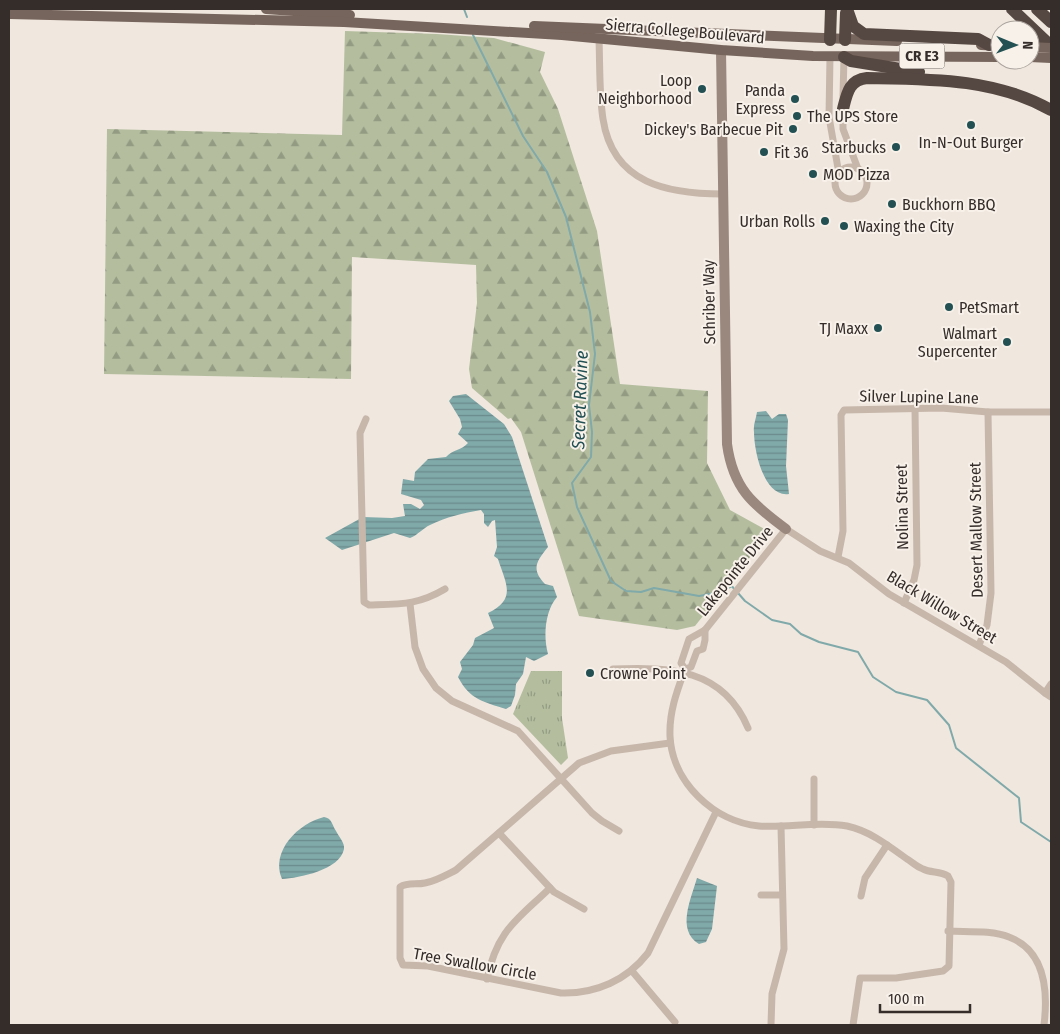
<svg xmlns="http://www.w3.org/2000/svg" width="1060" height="1034" viewBox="0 0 1060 1034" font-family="'Fira Sans Condensed',sans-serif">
  <defs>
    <pattern id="forest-firs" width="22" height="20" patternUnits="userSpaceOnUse" patternTransform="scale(1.25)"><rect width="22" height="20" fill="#b4be9f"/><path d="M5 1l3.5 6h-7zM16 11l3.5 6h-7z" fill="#939b82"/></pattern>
    <pattern id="park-tufts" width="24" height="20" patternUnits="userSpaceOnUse" patternTransform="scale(1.25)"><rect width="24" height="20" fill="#b4be9f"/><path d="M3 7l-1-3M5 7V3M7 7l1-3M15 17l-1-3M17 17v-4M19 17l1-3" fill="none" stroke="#939b82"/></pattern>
    <pattern id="water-rules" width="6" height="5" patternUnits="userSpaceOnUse" patternTransform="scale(1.25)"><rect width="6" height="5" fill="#80a9aa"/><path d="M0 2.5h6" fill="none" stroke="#6a8a8b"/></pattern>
  </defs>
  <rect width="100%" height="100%" fill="#f0e7de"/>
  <path fill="url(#forest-firs)" d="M345,31L437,34L494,38L545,52L540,72L558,109L597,231L620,384L708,391L707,463L730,510L770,532L695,626L677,630L579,616L521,432L511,418L508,419L472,388L469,369L477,303L476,265L352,257L351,379L104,374L107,129L342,135Z"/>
  <path fill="url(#park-tufts)" d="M531,671H562V718L568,758L561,765L513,714Z"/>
  <g fill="url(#water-rules)">
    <path d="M466,394L504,424L512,437L548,547C536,562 531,569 545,584L553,586L557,597C545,611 543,636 548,654L534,661L526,657L523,674L516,684L515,695L511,706L506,709C484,702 470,700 458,677L462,669L460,662L473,645L475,638L494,628L488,613C517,599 506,584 498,559L494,556L497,547L495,520L492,521L488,527L484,523V514L481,510C463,513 446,517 430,525C423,528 418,535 410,538L394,533L342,550L325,538L363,517L392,518L405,516L403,504H411L420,509L424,505L421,500L401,494L403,479L414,481L415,472L428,459L446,457C452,450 462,450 468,443L458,434L462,427L460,419L449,401L453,396Z"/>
    <path d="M766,411L772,419L779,414H786L788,420L786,466L789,494C764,498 754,451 754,432C753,425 756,419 757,412Z"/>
    <path d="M324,817C332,818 332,825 336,831C339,837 345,843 344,849C340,870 299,878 282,879C270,851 299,823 324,817Z"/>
    <path d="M697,878L717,886L712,929L706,942L699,944C676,930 691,899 697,878Z"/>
  </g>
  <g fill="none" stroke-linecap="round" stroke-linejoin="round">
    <g stroke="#80a9aa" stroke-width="2">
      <path d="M464,9L467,17"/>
      <path d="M473,35L523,136L547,172L566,217L590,312L595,354L589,405L592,432L591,457L572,483L577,507L611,581L626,591L641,592L654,588L699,596L720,592L732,586L734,589"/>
      <path d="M738,593L745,601L772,620L790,624L801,634L819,642L858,652L873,677L896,692L927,700L949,725L956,748L1019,798L1021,822L1051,842"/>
    </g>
    <g stroke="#c7b7ab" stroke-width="7">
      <path d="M599,39C600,65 599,93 603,119C613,184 668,194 723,194"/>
      <path d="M830,56L829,117L839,174"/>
      <path d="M843,96L844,57"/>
      <path d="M843,107V129L858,169"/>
      <circle cx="851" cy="183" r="16"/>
      <path d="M366,419L360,433L364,602L369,605C401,604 418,605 445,589"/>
      <path d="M838,557L843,531L841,415L844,410L941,408L988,412H1051"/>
      <path d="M904,603L914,580L917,565L915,408"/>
      <path d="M410,604L415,647L423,669L436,688L452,701L518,731L592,813L602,821L619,831"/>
      <path d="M705,630V640L703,649L697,651L691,667L685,669C677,691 669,712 670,736C672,782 714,822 759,826C788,828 818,821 847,826C870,831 889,846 907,859C912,862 917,867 923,869C931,873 940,871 948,876L951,882L949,966L943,971L896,978H860L853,1025"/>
      <path d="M979,645L987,625L991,593L988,412"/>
      <path d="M613,669C670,667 723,668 748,728"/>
      <path d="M685,669L681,663L689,639L705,630L786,529L820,551L849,563L889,594L1006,662L1045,693L1051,684"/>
      <path d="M1045,693L1051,697"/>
      <path d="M670,743L611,751L579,763L456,870C446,875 436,881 425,883C416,885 408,882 400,887V958L403,965L428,966L561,993C596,994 627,980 648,953L716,812"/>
      <path d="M814,825V779"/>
      <path d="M499,833L554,892L584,909"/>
      <path d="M761,895H782"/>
      <path d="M861,896L865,878L887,845"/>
      <path d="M948,931C967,932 992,930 1009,937C1046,951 1048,992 1044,1025"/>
      <path d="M632,971L675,1022"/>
      <path d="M487,979C497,930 517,920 550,888"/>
      <path d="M771,1025L772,994L784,949L781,826"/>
    </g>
    <path stroke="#9a877d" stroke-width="10" d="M721,50L727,444C733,488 752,504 786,529"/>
    <g stroke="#76655c" stroke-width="10">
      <path d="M266,9L350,15"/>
      <path d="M9,14L344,22L562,35L721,50L813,56L1000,57"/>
      <path d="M534,26L897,41"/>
      <path d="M981,45L1000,46"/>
      <path d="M1030,57L1051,58"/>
    </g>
    <g stroke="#554742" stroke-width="12">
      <path d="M847,9L853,26L864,34L978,39L989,45"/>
      <path d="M1012,9L1051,46"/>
      <path d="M1037,9L1051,22"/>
      <path d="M830,40L831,9"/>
      <path d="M845,40L846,13"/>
      <path d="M844,57L851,61L919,72"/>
      <path d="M843,109C847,93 849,80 867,78C931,79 994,78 1051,110"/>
    </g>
    <path stroke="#76655c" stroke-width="10" d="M1030,47L1051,48"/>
  </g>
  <g fill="#235053" stroke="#f8f1ea" stroke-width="2">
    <circle cx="702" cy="89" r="5"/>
    <circle cx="795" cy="99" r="5"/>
    <circle cx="797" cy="116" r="5"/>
    <circle cx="971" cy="125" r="5"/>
    <circle cx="793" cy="129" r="5"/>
    <circle cx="896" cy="147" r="5"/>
    <circle cx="764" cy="152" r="5"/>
    <circle cx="813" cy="174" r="5"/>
    <circle cx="892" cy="204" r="5"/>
    <circle cx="825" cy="221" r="5"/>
    <circle cx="844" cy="226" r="5"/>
    <circle cx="949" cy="307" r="5"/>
    <circle cx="878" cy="328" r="5"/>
    <circle cx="1007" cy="342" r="5"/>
    <circle cx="590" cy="673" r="5"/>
  </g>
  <g text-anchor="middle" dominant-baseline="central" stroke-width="4" stroke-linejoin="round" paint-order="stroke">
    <rect fill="#f8f1ea" stroke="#706864" stroke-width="1" x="899.5" y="43.5" width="45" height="25" rx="4"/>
    <g font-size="15" font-weight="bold" fill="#352d2a">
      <text x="922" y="56">CR E3</text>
    </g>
    <g font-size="16" fill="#352d2a" stroke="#f8f1ea">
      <text transform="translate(685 31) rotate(5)">Sierra College Boulevard</text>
      <text transform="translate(709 302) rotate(-91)">Schriber Way</text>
      <text transform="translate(919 397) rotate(1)">Silver Lupine Lane</text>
      <text transform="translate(902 507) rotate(-91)">Nolina Street</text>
      <text transform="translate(976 530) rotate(-91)">Desert Mallow Street</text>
      <text transform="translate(735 571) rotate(-51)">Lakepointe Drive</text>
      <text transform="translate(942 607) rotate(31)">Black Willow Street</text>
      <text transform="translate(475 964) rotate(10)">Tree Swallow Circle</text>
    </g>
    <g font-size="16" fill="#352d2a" stroke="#f8f1ea" text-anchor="end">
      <text x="692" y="80">Loop<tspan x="692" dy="18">Neighborhood</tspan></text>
      <text x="785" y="90">Panda<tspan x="785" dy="18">Express</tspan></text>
      <text x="807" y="116" text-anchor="start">The UPS Store</text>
      <text x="783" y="129">Dickey's Barbecue Pit</text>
      <text x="971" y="142" text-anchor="middle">In-N-Out Burger</text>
      <text x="886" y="147">Starbucks</text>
      <text x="774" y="152" text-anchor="start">Fit 36</text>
      <text x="823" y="174" text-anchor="start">MOD Pizza</text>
      <text x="902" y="204" text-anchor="start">Buckhorn BBQ</text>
      <text x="815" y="221">Urban Rolls</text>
      <text x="854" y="226" text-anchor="start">Waxing the City</text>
      <text x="959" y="307" text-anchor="start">PetSmart</text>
      <text x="868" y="328">TJ Maxx</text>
      <text x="997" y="333">Walmart<tspan x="997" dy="18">Supercenter</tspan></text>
      <text x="600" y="673" text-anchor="start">Crowne Point</text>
    </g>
    <g font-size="18" font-style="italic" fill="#235053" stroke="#f8f1ea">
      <text transform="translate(580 400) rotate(-88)">Secret Ravine</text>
    </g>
  </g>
  <rect width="1060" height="1034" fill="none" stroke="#352d2a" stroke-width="20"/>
  <g transform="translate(1015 45) rotate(91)"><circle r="24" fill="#f8f1ea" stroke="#aaa39d"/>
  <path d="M0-4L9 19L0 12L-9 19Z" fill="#235053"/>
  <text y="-8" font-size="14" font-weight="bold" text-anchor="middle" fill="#352d2a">N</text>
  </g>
  <path d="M880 1004v8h90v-8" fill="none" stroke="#352d2a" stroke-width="2.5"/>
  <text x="888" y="1004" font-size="15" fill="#352d2a" stroke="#f8f1ea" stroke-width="4" paint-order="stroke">100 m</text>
</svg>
